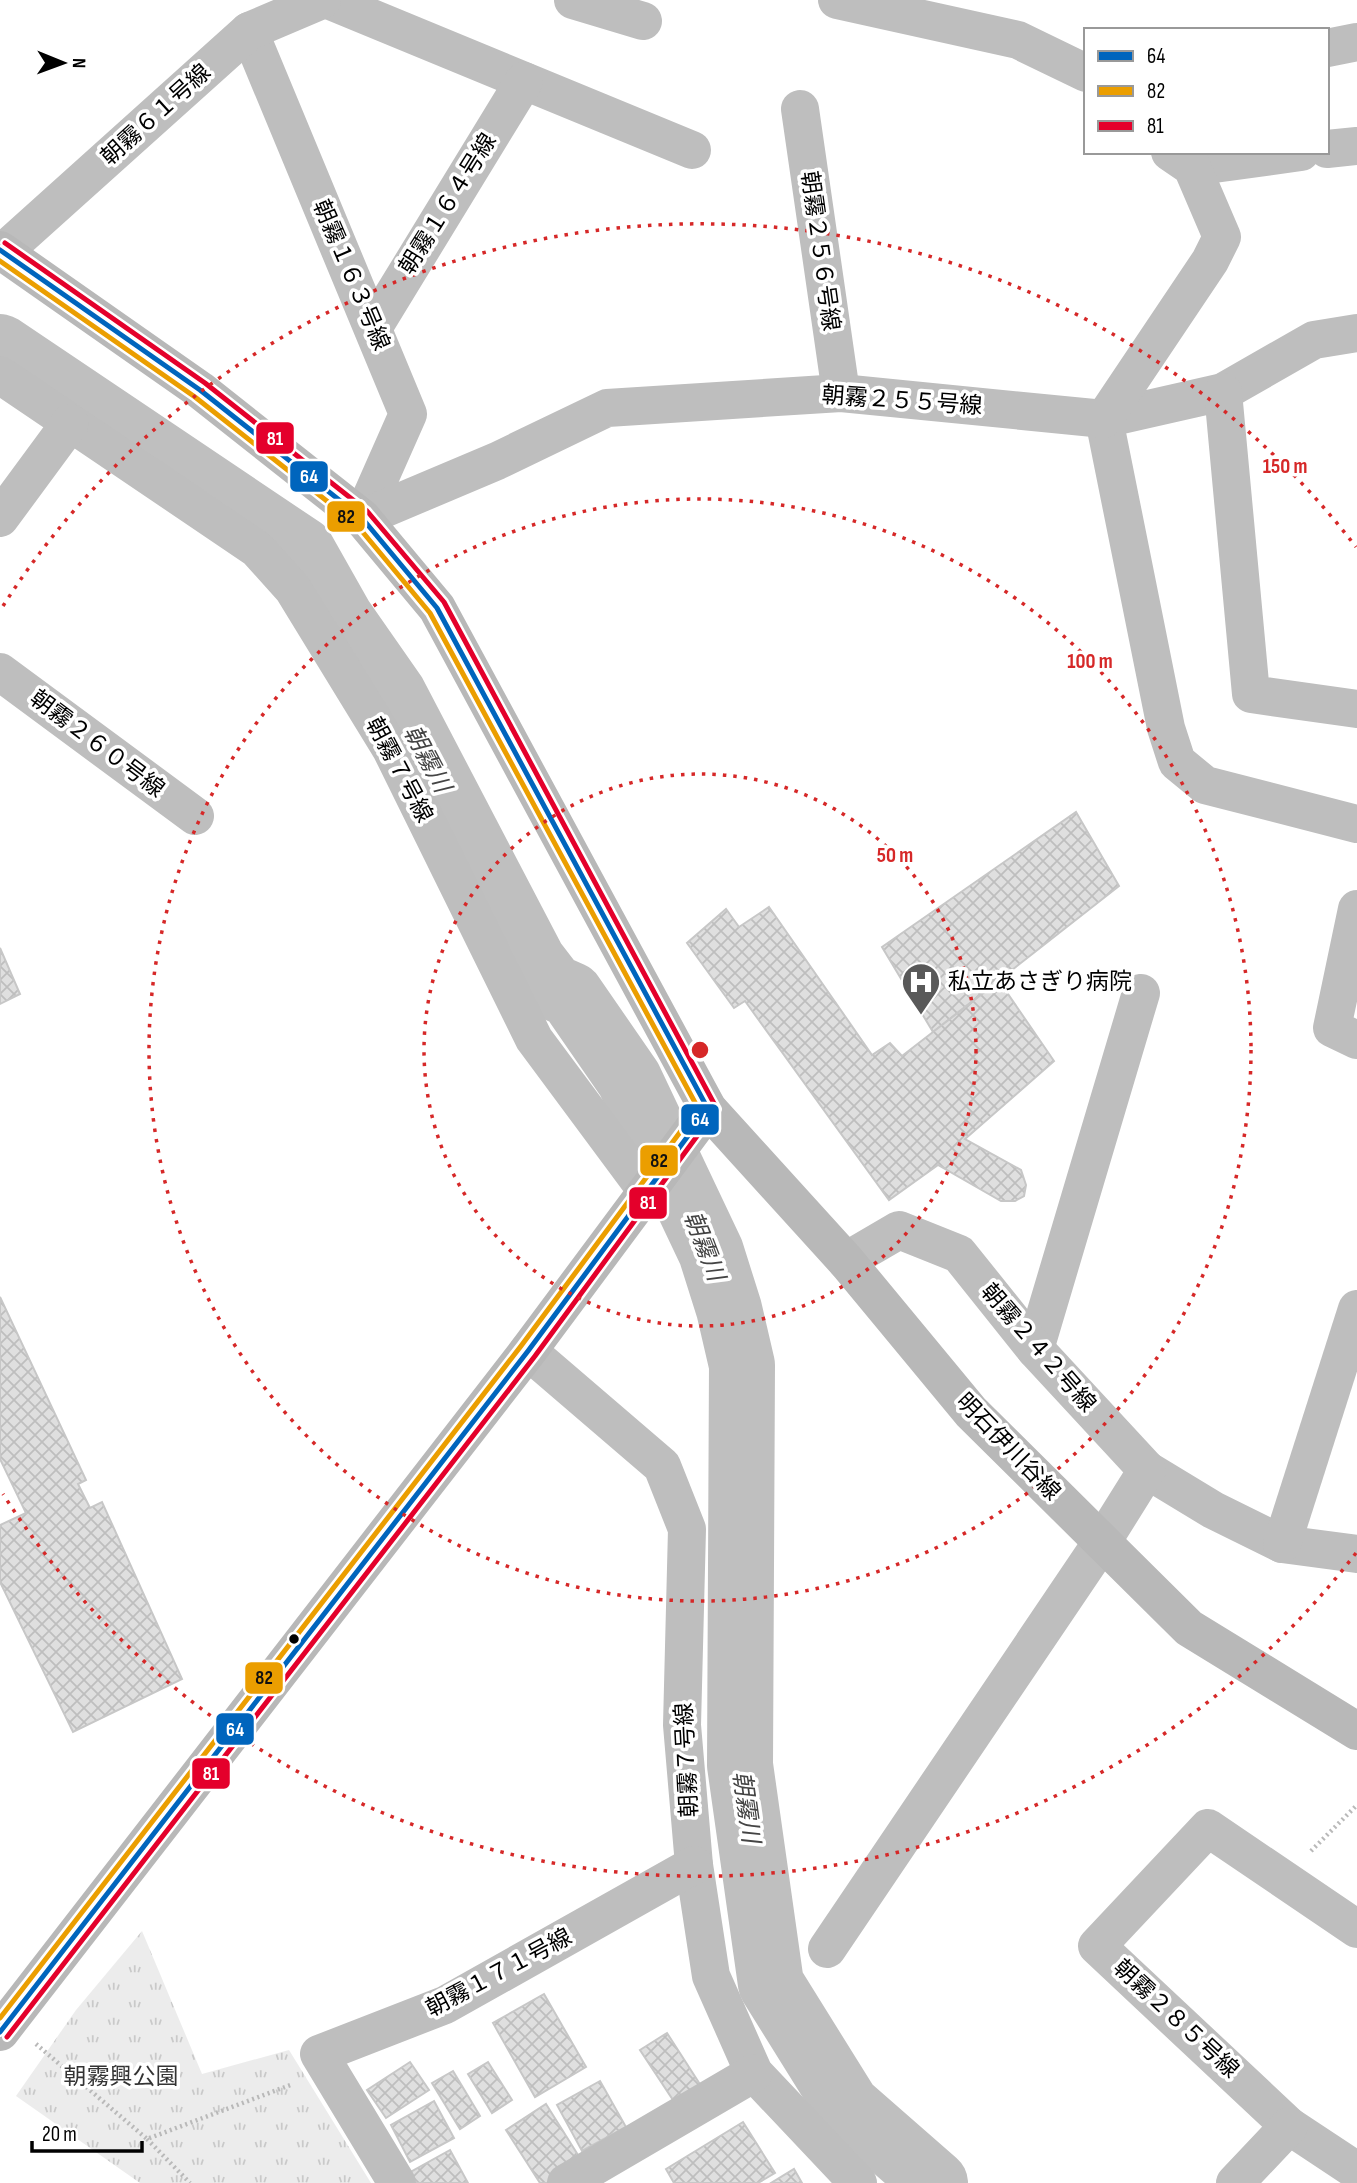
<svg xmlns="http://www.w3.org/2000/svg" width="1357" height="2183" viewBox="0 0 1357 2183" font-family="'Sofia Sans Condensed','Noto Sans JP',sans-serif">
  <defs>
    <pattern id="park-tufts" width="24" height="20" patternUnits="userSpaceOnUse" patternTransform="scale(1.75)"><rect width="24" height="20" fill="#ececec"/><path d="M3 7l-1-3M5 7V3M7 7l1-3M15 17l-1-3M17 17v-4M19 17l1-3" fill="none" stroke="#c9c9c9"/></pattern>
    <pattern id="building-cross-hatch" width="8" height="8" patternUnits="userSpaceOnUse" patternTransform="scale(1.75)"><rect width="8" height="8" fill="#dfdfdf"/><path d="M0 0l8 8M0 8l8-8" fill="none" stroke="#bebebe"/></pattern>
  </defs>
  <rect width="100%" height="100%" fill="#fff"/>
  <path fill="url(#park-tufts)" d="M142,1931L202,2074L289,2050L371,2183H140L16,2096L76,2010Z"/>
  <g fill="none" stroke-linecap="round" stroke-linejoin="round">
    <path stroke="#bfbfbf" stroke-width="66" d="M0,347L302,550L341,619L394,695L533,961L553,987L571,995L629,1079L711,1252L729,1309L742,1365L740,1765L771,1984L847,2106L935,2183"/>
  </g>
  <g fill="url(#building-cross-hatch)" stroke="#c7c7c7" stroke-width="2">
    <path d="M1076,812L1119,886L933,1032L882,947Z"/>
    <path d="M769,907L872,1055L890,1043L902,1056L999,981L1054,1061L965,1139L1021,1170L1026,1185L1024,1196L1015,1201H1001L938,1165L889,1200L745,1001L734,1008L687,943L726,909L739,927Z"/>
    <path d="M0,948L20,994L0,1004Z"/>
    <path d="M0,1297L86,1480L78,1484L90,1508L102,1502L182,1679L73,1732L0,1582V1525L26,1513L0,1459Z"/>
    <path d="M544,1994L586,2067L535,2097L493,2023Z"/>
    <path d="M667,2033L703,2089L677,2106L640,2050Z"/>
    <path d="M410,2062L429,2090L386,2118L367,2090Z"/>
    <path d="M488,2062L512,2100L492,2113L468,2074Z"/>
    <path d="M453,2071L480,2116L460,2129L432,2083Z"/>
    <path d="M600,2081L626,2127L582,2151L557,2105Z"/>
    <path d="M434,2101L454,2138L410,2162L391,2125Z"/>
    <path d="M546,2104L583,2163L552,2183H540L506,2130Z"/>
    <path d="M743,2122L775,2173L758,2183H674L666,2169Z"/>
    <path d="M450,2150L468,2183H412L407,2174Z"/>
    <path d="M794,2169L802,2183H771Z"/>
  </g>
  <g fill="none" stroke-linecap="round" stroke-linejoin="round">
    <g stroke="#b9b9b9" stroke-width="4.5" stroke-dasharray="2 3.5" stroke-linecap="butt">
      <path d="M1311,1851L1357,1805"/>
      <path d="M36,2044L147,2139L293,2084"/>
      <path d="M147,2139L190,2183"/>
    </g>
    <g stroke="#bebebe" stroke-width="38">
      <path d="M328,0L692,150"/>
      <path d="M573,0L643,21"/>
      <path d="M837,0L1018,40L1086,73"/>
      <path d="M249,31L408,414L362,518"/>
      <path d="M1327,48L1357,42"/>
      <path d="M800,109L841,393"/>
      <path d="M1327,149L1357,146"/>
      <path d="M1192,167L1301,152"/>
      <path d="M3,252L249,31L322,0"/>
      <path d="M373,328L524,81"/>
      <path d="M1357,333L1314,340L1223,392L1104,419L1166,728L1177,762L1205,785L1357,824"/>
      <path d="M0,375L257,549L293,589L391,749L534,1039L646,1190"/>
      <path d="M1223,392L1251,694L1357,709"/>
      <path d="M0,518L70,423"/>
      <path d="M362,518L497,461L607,408L841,393L1104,419L1210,261L1222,237L1192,167L1170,152"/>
      <path d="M0,672L195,816"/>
      <path d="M1357,909L1332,1028L1357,1040"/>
      <path d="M1035,1349L1141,993"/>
      <path d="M528,1351L662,1466L687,1529L682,1725L694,1865L711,1976L754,2073L858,2183"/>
      <path d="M1147,1470L1213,1510L1282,1544L1357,1554"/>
      <path d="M1282,1544L1357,1309"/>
      <path d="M1357,1929L1208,1828L1097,1946L1289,2126L1357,2171"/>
      <path d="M827,1949L1102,1542L1147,1470L1035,1349L959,1254L899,1230L846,1261"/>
      <path d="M397,2183L319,2054L445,2005L694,1865"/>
      <path d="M566,2183L754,2073"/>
      <path d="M1235,2183L1289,2126"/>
    </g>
    <g stroke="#b8b8b8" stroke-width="38">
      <path d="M0,250L200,390L362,518L437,608L708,1109L846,1261L971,1412L1189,1628L1357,1731"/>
      <path d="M0,2032L528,1351L708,1109"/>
    </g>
    <g stroke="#fff" stroke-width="10">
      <path id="bus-1" d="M0,250L200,390L362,518L437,608L708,1109L528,1351L0,2032"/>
    </g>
    <g stroke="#fff" stroke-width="10">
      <path id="bus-2" d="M0,261L195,397L356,524L430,613L698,1108L521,1346L0,2018"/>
    </g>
    <g stroke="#fff" stroke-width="10">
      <path id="bus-3" d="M5,243L205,383L367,511L444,602L717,1109L535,1356L7,2037"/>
    </g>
    <use href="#bus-1" stroke="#0065bd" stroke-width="5"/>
    <use href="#bus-2" stroke="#eb9e00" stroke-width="5"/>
    <use href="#bus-3" stroke="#e4002b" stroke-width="5"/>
  </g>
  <g fill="none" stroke="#d62828" stroke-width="3.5" stroke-dasharray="3.5 7">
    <circle cx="700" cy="1050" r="276"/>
    <circle cx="700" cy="1050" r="551"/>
    <path d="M1356 1553A827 827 0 0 1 3 1494M3 606A827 827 0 0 1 1356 547"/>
  </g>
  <defs>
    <g id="hospital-pin" transform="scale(2.0125)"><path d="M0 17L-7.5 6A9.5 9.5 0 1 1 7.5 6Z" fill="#595959" stroke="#fff"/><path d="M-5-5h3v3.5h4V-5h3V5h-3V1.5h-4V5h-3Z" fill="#fff"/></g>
  </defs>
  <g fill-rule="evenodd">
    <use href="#hospital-pin" x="921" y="982"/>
  </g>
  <circle fill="#000" stroke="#fff" stroke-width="2.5" cx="294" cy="1639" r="6"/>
  <g text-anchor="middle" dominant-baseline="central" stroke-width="7" stroke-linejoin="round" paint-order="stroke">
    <g font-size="23" fill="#000" stroke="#fff">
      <text transform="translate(156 115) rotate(-42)">朝霧６１号線</text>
      <text transform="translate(448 204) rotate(-58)">朝霧１６４号線</text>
      <text transform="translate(820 251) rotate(82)">朝霧２５６号線</text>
      <text transform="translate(351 275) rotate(67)">朝霧１６３号線</text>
      <text transform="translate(902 401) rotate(4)">朝霧２５５号線</text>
      <text transform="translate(97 744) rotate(37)">朝霧２６０号線</text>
      <text transform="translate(399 770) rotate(62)">朝霧７号線</text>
      <text transform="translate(1038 1348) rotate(49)">朝霧２４２号線</text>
      <text transform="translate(1008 1447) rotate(46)">明石伊川谷線</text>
      <text transform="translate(687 1760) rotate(-93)">朝霧７号線</text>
      <text transform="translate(499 1973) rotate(-28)">朝霧１７１号線</text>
      <text transform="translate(1176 2019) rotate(43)">朝霧２８５号線</text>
    </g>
    <g font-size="23" fill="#000" stroke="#fff" text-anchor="start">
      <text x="948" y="982">私立あさぎり病院</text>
    </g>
    <g font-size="23" fill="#333" stroke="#fff">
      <text x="121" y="2077">朝霧興公園</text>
    </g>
    <g font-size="24" font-style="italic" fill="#444" stroke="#fff">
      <text transform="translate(427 759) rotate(62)">朝霧川</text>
      <text transform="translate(704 1246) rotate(69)">朝霧川</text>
      <text transform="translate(746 1807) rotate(82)">朝霧川</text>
    </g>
  </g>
  <circle cx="700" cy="1050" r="10" fill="#d62828" stroke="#fff" stroke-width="3.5"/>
  <g font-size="21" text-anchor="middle" font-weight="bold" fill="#d62828" stroke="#fff" stroke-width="7" stroke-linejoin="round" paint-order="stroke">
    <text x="1285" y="473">150 m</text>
    <text x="1090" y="668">100 m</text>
    <text x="895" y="862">50 m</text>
  </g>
  <g stroke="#fff" stroke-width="2.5">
    <rect x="255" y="421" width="40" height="34" rx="7" fill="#e4002b"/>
    <rect x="289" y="460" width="40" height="33" rx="7" fill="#0065bd"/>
    <rect x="326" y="500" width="40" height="33" rx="7" fill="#eb9e00"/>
    <rect x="680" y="1103" width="40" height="33" rx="7" fill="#0065bd"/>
    <rect x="639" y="1144" width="40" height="33" rx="7" fill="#eb9e00"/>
    <rect x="628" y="1186" width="40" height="34" rx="7" fill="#e4002b"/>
    <rect x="244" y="1661" width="40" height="34" rx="7" fill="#eb9e00"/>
    <rect x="215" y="1712" width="40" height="34" rx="7" fill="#0065bd"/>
    <rect x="191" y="1757" width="40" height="33" rx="7" fill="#e4002b"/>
  </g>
  <g font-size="19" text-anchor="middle" font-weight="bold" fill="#fff">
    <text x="275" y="445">81</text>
    <text x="309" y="483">64</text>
    <text x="700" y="1126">64</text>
    <text x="648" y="1209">81</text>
    <text x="235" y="1736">64</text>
    <text x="211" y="1780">81</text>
  </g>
  <g font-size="19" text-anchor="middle" font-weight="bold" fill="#111">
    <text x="346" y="523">82</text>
    <text x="659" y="1167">82</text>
    <text x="264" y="1684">82</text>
  </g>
  <rect x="1084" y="28" width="245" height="126" fill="#ffffff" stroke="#999999" stroke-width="2"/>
  <rect x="1098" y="51" width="35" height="10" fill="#0065bd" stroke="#999999" stroke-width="2"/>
  <text x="1147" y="63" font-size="21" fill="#000000">64</text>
  <rect x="1098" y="86" width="35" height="10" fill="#eb9e00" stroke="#999999" stroke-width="2"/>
  <text x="1147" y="98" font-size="21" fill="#000000">82</text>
  <rect x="1098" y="121" width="35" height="10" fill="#e4002b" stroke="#999999" stroke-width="2"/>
  <text x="1147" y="133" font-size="21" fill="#000000">81</text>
  <g transform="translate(63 63) rotate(91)" stroke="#ffffff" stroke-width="5" paint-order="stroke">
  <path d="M0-5L12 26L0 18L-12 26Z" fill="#000000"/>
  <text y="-10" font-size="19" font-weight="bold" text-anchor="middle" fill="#000000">N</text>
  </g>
  <path d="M32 2141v10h110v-10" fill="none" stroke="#000000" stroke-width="3.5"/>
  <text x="42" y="2141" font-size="21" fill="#000000" stroke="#ffffff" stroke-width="5" paint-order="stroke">20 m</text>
</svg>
